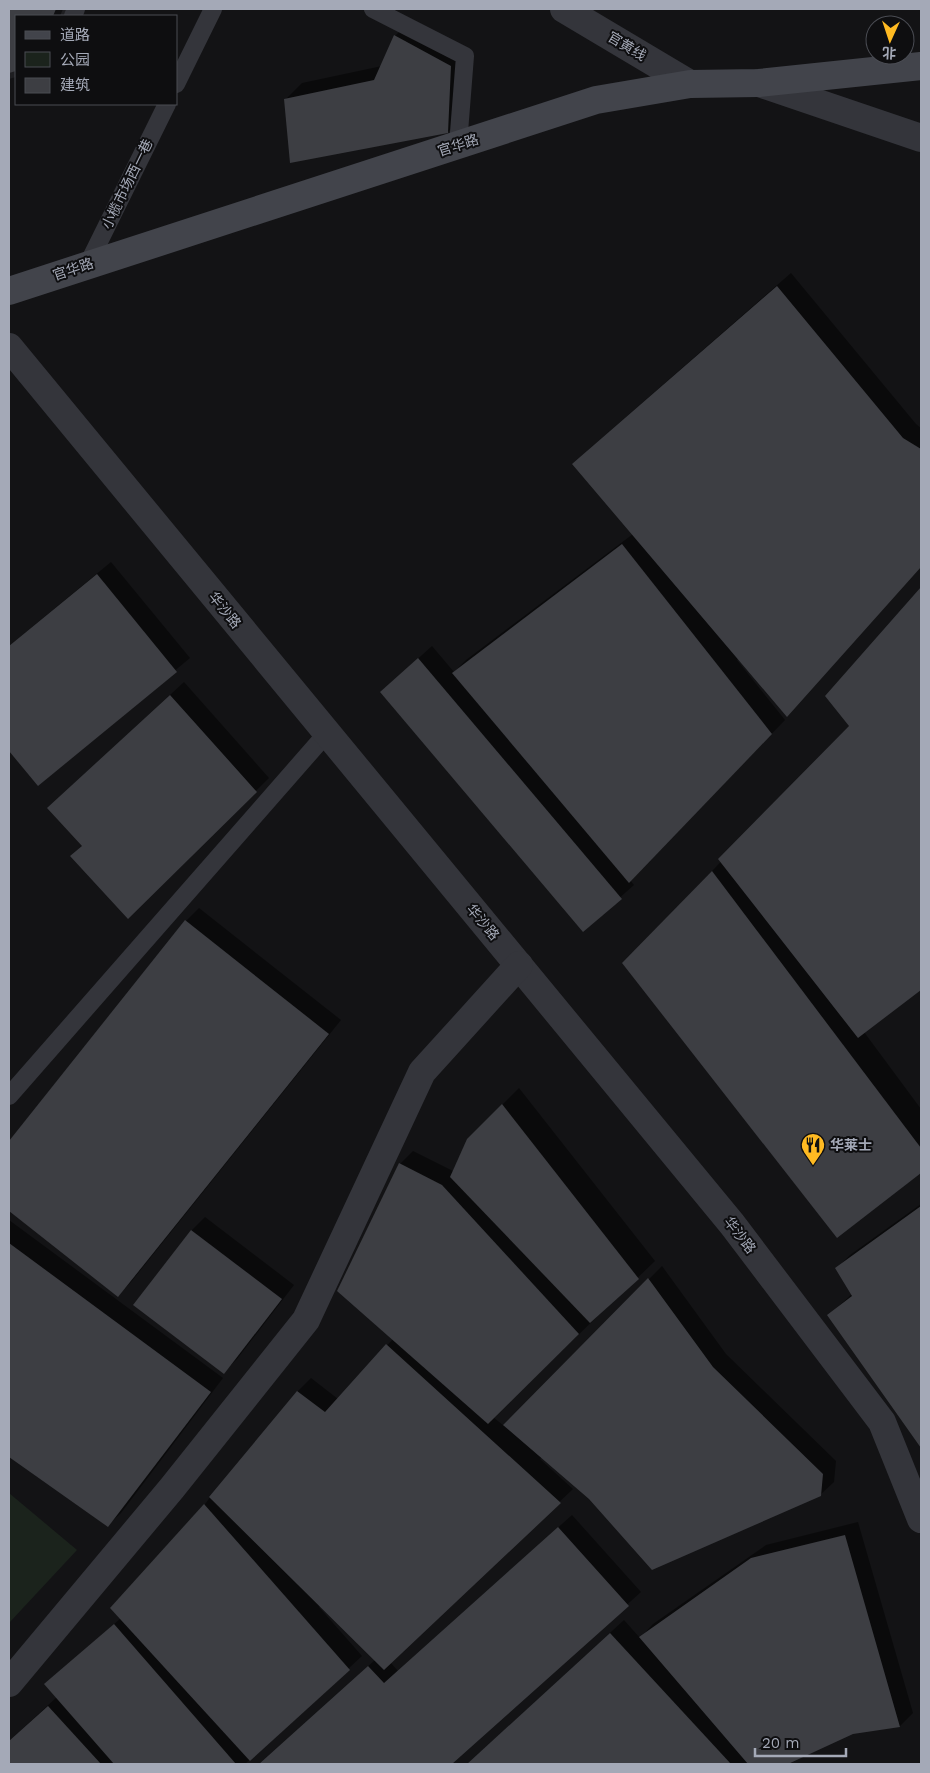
<svg xmlns="http://www.w3.org/2000/svg" width="930" height="1773" viewBox="0 0 930 1773" font-family="'Work Sans','Noto Sans SC',sans-serif">
  <rect width="100%" height="100%" fill="#131315"/>
  <path fill="#1f1f22" d="M9,9H72L70,16H16V77L9,79Z"/>
  <path fill="#1b231c" d="M9,1493L77,1550L9,1623Z"/>
  <g fill="#0007">
    <path d="M9,9H63L60,16H16V70L9,72Z"/>
    <path d="M412,19L467,49L465,114L448,132L285,100L302,83L382,66L395,36Z"/>
    <path d="M791,273L916,424L921,428V566L787,716L739,658L737,660L785,720L630,880L634,885L583,930L381,692L432,646L454,672L466,660L633,534L587,451Z"/>
    <path d="M111,562L190,658L38,784L9,749V646Z"/>
    <path d="M921,589V988L864,1032L921,1109V1172L837,1237L624,963L851,726L826,696Z"/>
    <path d="M184,682L269,778L128,917L62,795Z"/>
    <path d="M199,908L341,1020L131,1282L118,1296L9,1209V1143L186,921Z"/>
    <path d="M519,1088L655,1261L493,1417L504,1426L662,1266L726,1354L836,1461L834,1482L820,1495L590,1498L542,1457L540,1459L573,1489L390,1662L398,1671L572,1515L641,1592L450,1764H259L375,1660L321,1605L319,1607L362,1656L245,1764H9V1741L57,1697L46,1684L121,1618L211,1496L298,1391L311,1378L338,1399L393,1339L400,1164L413,1151L453,1171L468,1139Z"/>
    <path d="M921,1204V1446L829,1315L852,1294L837,1268L850,1255Z"/>
    <path d="M205,1217L294,1285L237,1359L224,1372L135,1304L192,1230Z"/>
    <path d="M9,1220L223,1378L121,1513L107,1526L9,1455Z"/>
    <path d="M858,1522L913,1713L900,1726L853,1733L785,1764H467L624,1620L640,1638L653,1624L766,1545Z"/>
  </g>
  <g fill="#3d3e43">
    <path d="M9,9H56L53,16H16V71L9,73Z"/>
    <path d="M394,35L451,66L448,133L290,163L284,99L374,80Z"/>
    <path d="M777,286L903,438L921,449V567L787,717L572,464Z"/>
    <path d="M622,544L772,734L629,883L452,673Z"/>
    <path d="M97,574L177,672L38,786L9,751V646Z"/>
    <path d="M921,587V990L858,1038L718,859L849,726L825,696Z"/>
    <path d="M418,658L622,899L583,932L380,692Z"/>
    <path d="M170,695L257,792L128,919L70,856L82,846L47,808Z"/>
    <path d="M712,871L921,1148V1173L837,1238L622,963Z"/>
    <path d="M185,920L329,1034L118,1297L9,1211V1141Z"/>
    <path d="M502,1104L639,1279L590,1323L450,1177L467,1139Z"/>
    <path d="M399,1163L442,1185L579,1334L488,1424L337,1291Z"/>
    <path d="M921,1206V1448L827,1315L852,1296L835,1268Z"/>
    <path d="M191,1230L282,1299L224,1374L133,1305Z"/>
    <path d="M9,1243L211,1392L108,1527L9,1457Z"/>
    <path d="M648,1278L713,1367L823,1474L821,1496L652,1570L589,1499L503,1425Z"/>
    <path d="M386,1344L561,1503L384,1670L209,1497L297,1391L325,1412Z"/>
    <path d="M204,1504L350,1670L250,1761L110,1608Z"/>
    <path d="M558,1527L629,1606L452,1764H259L368,1666L384,1683Z"/>
    <path d="M845,1535L900,1727L853,1734L788,1764H748L639,1637L751,1558Z"/>
    <path d="M114,1624L236,1764H114L44,1684Z"/>
    <path d="M610,1633L731,1764H467Z"/>
    <path d="M48,1706L101,1764H9V1741Z"/>
  </g>
  <g fill="none" stroke-linecap="round" stroke-linejoin="round">
    <g stroke="#34353b" stroke-width="18">
      <path d="M373,9L465,56L458,145"/>
      <path d="M73,16L76,9"/>
      <path d="M176,84L213,9"/>
      <path d="M88,264L167,104"/>
      <path d="M9,1096L327,733"/>
    </g>
    <g stroke="#34353b" stroke-width="28">
      <path d="M759,83L921,138"/>
      <path d="M9,347L732,1224L882,1422L921,1519"/>
      <path d="M9,1683L172,1488L306,1320L422,1072L519,965"/>
    </g>
    <path stroke="#34353b" stroke-width="28" d="M564,9L690,84"/>
    <path stroke="#42444b" stroke-width="28" d="M9,291L596,100L690,84L759,83L921,66"/>
  </g>
  <defs>
    <g id="restaurant-pin" transform="scale(1.25)"><path d="M0 17L-7.5 6A9.5 9.5 0 1 1 7.5 6Z" fill="#ffba22" stroke="#0e0e10"/><path d="M-5-6h1v4h1v-4h1v4h1v-4h1v5L-1.5 .5V6h-2V.5L-5-1ZM5-6V6H3V1.5H1.5Q1.5-4 5-6Z" fill="#111"/></g>
  </defs>
  <g fill-rule="evenodd">
    <use href="#restaurant-pin" x="813" y="1145"/>
  </g>
  <g text-anchor="middle" dominant-baseline="central" stroke-width="4" stroke-linejoin="round" paint-order="stroke">
    <g font-size="14" fill="#a4a9b7" stroke="#0e0e10">
      <text transform="translate(627 46) rotate(31)">官黄线</text>
      <text transform="translate(458 145) rotate(-18)">官华路</text>
      <text transform="translate(127 184) rotate(-64)">小榄市场西一巷</text>
      <text transform="translate(73 269) rotate(-19)">官华路</text>
      <text transform="translate(225 610) rotate(51)">华沙路</text>
      <text transform="translate(483 922) rotate(50)">华沙路</text>
      <text transform="translate(740 1235) rotate(52)">华沙路</text>
    </g>
    <g font-size="14" font-weight="bold" fill="#a4a9b7" stroke="#0e0e10" text-anchor="start">
      <text x="830" y="1145">华莱士</text>
    </g>
  </g>
  <rect width="930" height="1773" fill="none" stroke="#a4a9b7" stroke-width="20"/>
  <rect x="15" y="15" width="162" height="90" fill="#0e0e10" stroke="#4a4c53"/>
  <rect x="25" y="31" width="25" height="8" fill="#42444b" stroke="#4a4c53"/>
  <text x="60" y="40" font-size="15" fill="#a4a9b7">道路</text>
  <rect x="25" y="52" width="25" height="15" fill="#1b231c" stroke="#4a4c53"/>
  <text x="60" y="65" font-size="15" fill="#a4a9b7">公园</text>
  <rect x="25" y="78" width="25" height="15" fill="#3d3e43" stroke="#4a4c53"/>
  <text x="60" y="90" font-size="15" fill="#a4a9b7">建筑</text>
  <g transform="translate(890 40) rotate(183)"><circle r="24" fill="#0e0e10" stroke="#4a4c53"/>
  <path d="M0-4L9 19L0 12L-9 19Z" fill="#ffba22"/>
  <text y="-8" font-size="14" font-weight="bold" text-anchor="middle" fill="#a4a9b7">北</text>
  </g>
  <path d="M755 1748v8h91v-8" fill="none" stroke="#a4a9b7" stroke-width="2.5"/>
  <text x="762" y="1748" font-size="15" fill="#a4a9b7" stroke="#0e0e10" stroke-width="4" paint-order="stroke">20 m</text>
</svg>
